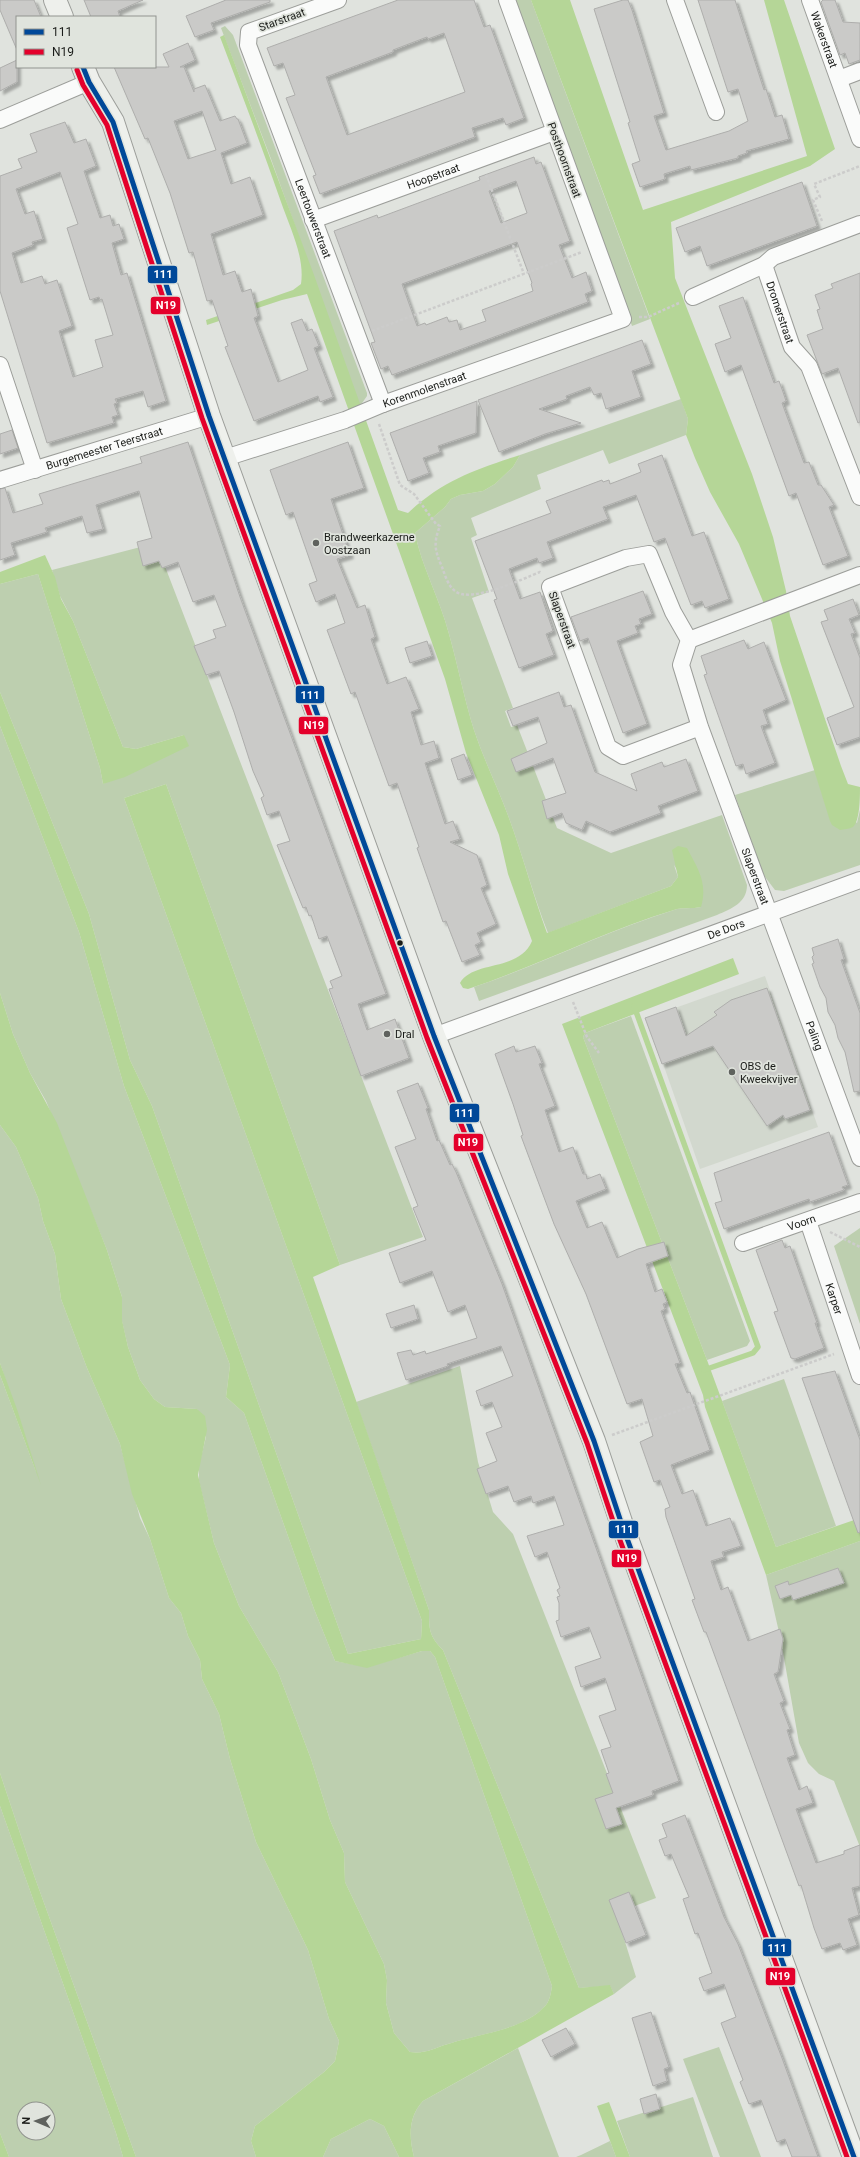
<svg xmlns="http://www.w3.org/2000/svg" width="860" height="2157" viewBox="0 0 860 2157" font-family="Roboto,sans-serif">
  <defs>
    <filter id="shadow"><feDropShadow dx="3.5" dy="3.5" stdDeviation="1" flood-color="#0004"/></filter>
  </defs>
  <rect width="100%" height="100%" fill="#e0e3de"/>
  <path fill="#d2d8ce" d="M765,976L818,1127L700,1169L647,1018Z"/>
  <g fill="#bdcfaf" fill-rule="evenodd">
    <path d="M515,0H531L650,319L632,326Z"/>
    <path d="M225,26L233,35L367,393V396L360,406L271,159L221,28Z"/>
    <path d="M681,399L688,419L686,435L609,464L603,450L537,475L541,489L471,518L477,535L471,538L489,592L472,598L513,708L505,711L511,727L517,725L557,828L611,853L722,815L747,885C747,903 731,909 717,915L479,1001L474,987C542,964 606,931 674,910C682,907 692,909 701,907L674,865L678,877L671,886L548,933C533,895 523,856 509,818C498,788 484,760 474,730C464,698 458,666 449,634C440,599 422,568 415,533L445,507L451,499L460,495L483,491L495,484L513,467L520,455Z"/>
    <path d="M156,543L423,1237L340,1265L166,784L124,798L422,1621L421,1639L348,1654L152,1106L130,1060L89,914L0,692V584L38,574L100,768L103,784L184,735L136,749L123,747L73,621L60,596L52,570Z"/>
    <path d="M0,726L79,932L124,1086L230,1365L226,1397L244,1413L314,1609L335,1661L367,1667L422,1651H430L435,1657L552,1986C551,1992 550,2001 545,2006C524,2030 478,2034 448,2044C434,2048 426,2054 410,2052L394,2033L386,2003L387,1980L384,1964L345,1882L344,1853L330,1820L311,1759L278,1672L239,1606L214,1543L199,1481V1465L206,1437L197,1409L165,1407L154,1399L140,1380L128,1347L122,1321V1297L107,1250L46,1101L30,1073L13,1034L0,993Z"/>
    <path d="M815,770L822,793L857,823L860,810V865L784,891L775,890L762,873L735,795Z"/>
    <path d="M631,1016L750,1341L747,1346L707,1360L583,1037L585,1033Z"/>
    <path d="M0,1125L16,1147L38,1198L43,1221L55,1254L61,1299L87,1368L120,1444L140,1518L150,1539L169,1598L181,1613L188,1636L200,1660L202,1679L219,1714L230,1759L256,1842L308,1950L329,2019L339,2041L335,2061L324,2072L255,2126L251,2141L256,2157H136L35,1878L0,1773V1375L37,1474L0,1363Z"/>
    <path d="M860,1228V1324L834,1246Z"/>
    <path d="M460,1366L478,1462L493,1512L513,1534L656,1898L616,1913L636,1977L614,1994L610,1986L579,1988L443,1650C429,1636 429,1629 429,1610L356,1402Z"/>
    <path d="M784,1379L836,1526L776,1547L722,1401Z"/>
    <path d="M860,1541V1847L834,1781L819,1774L808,1763L799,1743L781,1641L766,1575Z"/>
    <path d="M0,1806L116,2133L123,2157H9L0,2133ZM24,2109H48V2133H24Z"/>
    <path d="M719,2047L761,2157H720L683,2059Z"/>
    <path d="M518,2048L559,2157H414C409,2137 408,2117 423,2101Z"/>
    <path d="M693,2097L713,2157H630L617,2121Z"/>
    <path d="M370,2119L384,2126L399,2157H323L331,2139Z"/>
    <path d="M610,2141L616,2157H576L581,2155Z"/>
  </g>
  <g fill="#b5d697">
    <path d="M531,0H570L643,210L807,156L764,0H784L835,149L810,166L671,222L675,278L752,474L773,537L786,591L790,616L841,766L848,784L860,787C860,797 860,821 853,827C849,829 844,829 840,830L832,825L830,821L780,661L772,623L739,544L710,492L695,458L686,435L688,419Z"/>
    <path d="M224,35L314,275L398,510L408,513C442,481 476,469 520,455L513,467L495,484L483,491L460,495L451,499L445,507L415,533C422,568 440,599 449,634C458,666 464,698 474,730C484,760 498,788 509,818C523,856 533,895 547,933L671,886L678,877L672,850L678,846L687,848C698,869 708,883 701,907C693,909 682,907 674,910C604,931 538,966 468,989L463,988L460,983C473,960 519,972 532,941L508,874L499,835L466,753L445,679L307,294L282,300L207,325L206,320L293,290L301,284C305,257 290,228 281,202C262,147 241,92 220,37Z"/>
    <path d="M45,555L55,577L61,599L73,621L123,747L136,749L184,735L189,746L125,777L103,784L100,768L38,574L0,584V572Z"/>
    <path d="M0,692L89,914L130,1060L152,1106L348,1654L421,1639L422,1621L124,798L166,784L340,1265L313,1277L429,1610C429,1629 429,1636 443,1650L579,1988L610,1985L614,1994L423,2101C408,2117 409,2137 414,2157H399L384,2126L370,2119L331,2139L323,2157H256L251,2141L255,2126L324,2072L335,2061L339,2041L329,2019L308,1950L256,1842L230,1759L219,1714L202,1679L200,1660L188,1636L181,1613L169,1598L150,1539L132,1494L120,1444L87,1368L61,1299L55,1254L43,1221L38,1198L16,1147L0,1125V993L13,1034L30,1073L57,1123L107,1250L122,1297V1320L128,1347L140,1380L154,1399L165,1407L197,1409L205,1416L207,1430L198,1475L214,1543L239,1606L278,1672L311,1759L330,1820L344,1853L345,1882L384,1964L387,1980L386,2003L394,2033L410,2052C426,2054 434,2048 448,2044C477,2034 524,2030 545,2006C550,2001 551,1992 552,1986L435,1657L430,1651H422L367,1668L335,1661L314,1609L244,1413L226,1397L230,1365L124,1086L79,932L0,726Z"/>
    <path d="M733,958L739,974L585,1033L583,1037L707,1360L776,1547L860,1518V1541L766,1575L705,1407L703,1395L562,1024Z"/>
    <path d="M0,1363L18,1412L41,1485L0,1375Z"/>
    <path d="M0,1773L35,1878L136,2157H123L116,2133L0,1806Z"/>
    <path d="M609,2102L630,2157H616L597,2106Z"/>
    <path d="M0,2133L9,2157H0Z"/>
  </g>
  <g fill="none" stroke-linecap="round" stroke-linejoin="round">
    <path stroke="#b5d697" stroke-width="5.5" d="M634,1006L758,1347L753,1353L704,1370"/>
  </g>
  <g fill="#cacac8" stroke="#aeaeac" fill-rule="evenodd" filter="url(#shadow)">
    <path d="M0,0H34L41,17H17V50L0,10Z"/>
    <path d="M84,0H143L118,11L120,17H91Z"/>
    <path d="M226,0H270V2L211,23L214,30L195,37L186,16Z"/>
    <path d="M398,0H474L484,27L490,25L524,118L506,125L503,118L472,128L475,137L320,194L313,176L316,175L286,98L295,95L283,63L274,66L267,48ZM444,33L465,92L347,135L326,77L393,52V50L427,37L428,39Z"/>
    <path d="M623,0H628L632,10L664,113L654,116L666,150L729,131L748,121L738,89L728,92L698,0H735L764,90L766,89L775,117L782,115L789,139L746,151L747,153L738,156V158L691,170L690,166L664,174L665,179L640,187L632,164L640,161L628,123L630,122L594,9Z"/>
    <path d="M823,0H835L843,22L860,23V60L849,64L845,53L840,55L821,2Z"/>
    <path d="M188,43L195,60L180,67H184L194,92V89L205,85L220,121L235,116L237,119H238L247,143L221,153L231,184L250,177L263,215L211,234L223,275L235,271L242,292L251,289L258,316L254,318L278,382L308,370L291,323L302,319L307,331L312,329L319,346L314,348L333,397L320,402L318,396L254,421L225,347L228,346L212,300L207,301L193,252L189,253L170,193L148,138L145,139L114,67H169L163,54ZM202,111L216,150L188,159L174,121Z"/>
    <path d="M17,60V82L0,91V68Z"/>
    <path d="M65,122L74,143L86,139L96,166L84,171L100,218L110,215L113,226L119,224L124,239L112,243L121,275L127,273L166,401L148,407L143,391L115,399L117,403L114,404L118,415L112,417L114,423L47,443L0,291V176L22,168L18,159L37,152L30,134ZM60,172L78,224L67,228L90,300L99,297L100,300L102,299L113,335L95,340L103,367L73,377L59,331L72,326L57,280L45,284L42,276L21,283L12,253L33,245L32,242L43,239L34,211L25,214L16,189Z"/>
    <path d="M534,157L536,164L541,162L570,241L559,245L572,278L586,272L592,291L585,294L588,302L392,375L388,366L381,369L371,343L375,342L334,231L377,215L378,218L480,180L479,177ZM516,181L527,213L501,223L489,191ZM517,242L532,283L531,284L533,291L482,310L486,321L460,330L457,320L449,322L447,317L426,325L425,323L417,326L402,284Z"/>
    <path d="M802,182L817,226L707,266L700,246L685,252L676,228Z"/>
    <path d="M860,273V422L858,423L838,368L822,374L807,335L823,329L817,310L820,309L815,295L833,288L831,284Z"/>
    <path d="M743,297L774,383L779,381L783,392L786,401L782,403L804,463L809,462L818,485H821L834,505L829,507L848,556L823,565L796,493L789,496L741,365L725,372L715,344L731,338L719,306Z"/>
    <path d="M642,340L651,364L632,371L641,397L606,409L601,393L594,395L590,387L566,396L567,399L539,409L581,423L545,434L499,452L478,400Z"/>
    <path d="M477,401L476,433L438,446L440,452L423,458L429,473L408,481L390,433Z"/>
    <path d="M12,430L18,448L0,454V434Z"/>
    <path d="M188,442L240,597L386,994L358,1004L367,1030L395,1019L409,1058L361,1076L329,989L333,988L330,981L342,976L327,936L319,939L311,915L309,916L306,907L303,908L277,845L290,841L279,811L267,815L261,798L264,796L253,771L234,712L219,671L206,675L194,646L216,638L213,630L226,626L214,595L193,602L178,562L162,568L159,561L143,566L137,542L152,538L139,491L96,505L103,529L87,533L82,516L45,528L47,532L11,543L15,555L0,560V489L5,488L13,513L43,504L39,494L142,463L140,457Z"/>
    <path d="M348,442L364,488L331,499L350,555L337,559L357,608L365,605L375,637L371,639L387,684L406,677L419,709L411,712L421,745L434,741L439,758L425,763L445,824L453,821L460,839L450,842L477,855L487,885L481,888L496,924L477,933L481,942L475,945L480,955L462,962L446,921L443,922L417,848L419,847L397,783L389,786L355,692L351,694L327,630L345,623L335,594L316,602L309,584L317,581L293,512L286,515L270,470Z"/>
    <path d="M662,455L692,536L704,532L729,599L705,608L702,601L691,605L665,538L654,542L636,495L603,507L608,519L547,542L553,558L539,563L537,558L509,569L520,599L540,592L553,631L546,634L554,655L519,668L494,600L497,599L475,541L551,513L546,501L602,480L603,482L609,480L610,484L641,472L638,464Z"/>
    <path d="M643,591L652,614L639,619L641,624L635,626L638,633L617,641L647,724L623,733L588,638L580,641L571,617Z"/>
    <path d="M853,599L859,615L849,619L855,633L851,634L860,658V737L837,745L827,718L854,707L821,622L828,620L824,610Z"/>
    <path d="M744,640L748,649L764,642L786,700L763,710L768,724L761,726L775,763L746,774L743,764L736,766L704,675L707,674L701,656Z"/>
    <path d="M427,641L432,656L410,663L405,648Z"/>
    <path d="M559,692L564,707L571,705L595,772L637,791L631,774L662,762L664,767L686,759L698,791L658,806L661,813L610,832L586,821L582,830L566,823L562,813L547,819L542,801L566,793L553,758L516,772L511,759L547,743L538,717L513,726L507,711Z"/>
    <path d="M464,754L472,775L458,780L451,759Z"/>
    <path d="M838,939L844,959L841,960L860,1013V1091L854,1092L845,1052L838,1038L835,1025L828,1012L826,998L820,987L812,964L814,963L812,957L814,955L812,948Z"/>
    <path d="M767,988L810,1110L785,1119L783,1115L767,1126L713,1046L662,1064L645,1018L676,1007L686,1036L717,1015L714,1012L731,1000Z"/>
    <path d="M514,1046L516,1052L535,1046L542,1063L539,1064L555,1106L545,1110L559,1152L573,1147L583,1174H586L587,1179L600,1174L606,1189L576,1201L587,1228L602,1222L617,1258L638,1249L664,1242L668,1256L646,1264L655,1292L662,1289L667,1302L663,1304L665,1309L661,1311L680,1363L675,1364L687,1393L690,1392L710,1450L671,1465L682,1494L693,1490L706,1526L730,1518L741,1546L722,1552L724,1557L711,1561L721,1590L728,1587L748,1641L780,1629L783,1639L778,1672L774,1674L784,1701L780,1703L790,1729L787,1730L795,1755L787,1758L799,1790L807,1786L813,1803L796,1809L816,1863L844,1854V1851L860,1845V1886L852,1888L859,1915L848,1919L857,1945L843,1950L840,1943L822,1949L814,1928L801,1885L799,1886L713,1651L706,1632H704L692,1600L695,1599L666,1517L665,1509L670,1507L660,1480L654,1482L640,1442L653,1436L642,1399L627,1404L586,1294L554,1224L521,1136L523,1135L513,1104L495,1054Z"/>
    <path d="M418,1083L428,1108L426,1109L437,1141L439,1140L450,1165L452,1164L456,1172L502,1284L679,1781L652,1791L653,1795L616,1808L622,1824L606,1829L595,1799L613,1793L606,1774L609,1773L601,1750L611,1747L599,1716L616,1710L605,1678L581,1687L575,1667L601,1658L589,1627L561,1637L556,1621L559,1620V1603L557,1597L560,1596L557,1590L560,1588L547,1552L535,1557L527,1536L564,1525L554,1496L533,1503L531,1496L514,1502L508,1486L486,1494L477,1469L497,1461L486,1433L502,1427L492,1402L481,1406L476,1391L513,1376L501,1346L447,1364L448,1366L406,1380L397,1353L411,1350L413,1355L425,1351L426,1354L477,1338L465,1305L448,1312L432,1271L400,1283L389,1253L426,1240L413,1208L418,1206L395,1147L416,1139L397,1091Z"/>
    <path d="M829,1132L848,1185L842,1187L844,1190L810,1202L809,1199L724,1229L715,1203L722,1201L714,1173Z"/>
    <path d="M782,1240L785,1248L790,1246L817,1323H815L824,1348L795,1359L791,1358L774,1312L778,1311L756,1250Z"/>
    <path d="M414,1305L418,1319L391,1328L386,1314Z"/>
    <path d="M835,1371L860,1440V1532L858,1533L802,1378Z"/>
    <path d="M838,1568L844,1583L793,1600L791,1595L780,1599L775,1586L788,1581L789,1585Z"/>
    <path d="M685,1815L724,1917L738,1944L782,2058L818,2157H792L785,2139L777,2142L761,2100L749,2104L740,2082L743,2080L721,2023L736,2017L724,1984L704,1991L699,1978L712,1973L698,1933L695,1934L683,1899L689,1897L671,1854L665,1856L659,1840L667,1837L662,1824Z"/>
    <path d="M629,1892L646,1935L626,1943L609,1900Z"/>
    <path d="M651,2012L669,2067L664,2069L667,2081L653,2086L632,2018Z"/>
    <path d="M566,2028L575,2044L551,2057L542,2040Z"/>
    <path d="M656,2094L660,2109L644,2114L640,2099Z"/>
  </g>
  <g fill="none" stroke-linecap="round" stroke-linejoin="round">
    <g stroke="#9c9e9a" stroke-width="18">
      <g id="street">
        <path id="s1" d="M338,0L249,32L248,45L383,404"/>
        <path d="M675,0L716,112"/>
        <path id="s2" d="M810,0L860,139"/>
        <path d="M839,79L860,71"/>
        <path d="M0,120L89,82"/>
        <path id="s3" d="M313,220L554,132"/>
        <path id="s4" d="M764,265L792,347L809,366L860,497"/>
        <path d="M693,297L764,265L773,257L860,224"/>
        <path d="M0,365L35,470"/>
        <path id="s5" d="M225,458L345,420L383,404L623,319L507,0"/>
        <path id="s6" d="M0,480L209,416"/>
        <path d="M689,640L860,575"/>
        <path id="s7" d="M700,727L623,756L608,747L550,587L626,558L649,554L673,612L689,640L681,665L700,727L860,1158"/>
        <path id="s8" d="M434,1036L860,880"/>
        <path id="s9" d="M808,1221L860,1376"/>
        <path id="s10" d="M743,1243L860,1202"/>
      </g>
    </g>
    <g stroke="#9c9e9a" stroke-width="24">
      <g id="secondary">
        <path d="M55,0L62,17"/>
        <path d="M83,67L89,82L113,122L209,416L434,1036L594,1441L621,1522L854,2157"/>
      </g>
    </g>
    <g stroke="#cccccb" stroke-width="2.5" stroke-dasharray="3 2" stroke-linecap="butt">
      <path d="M486,175L524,274"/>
      <path d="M822,221L813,200L820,197L814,184L860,166"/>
      <path d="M639,317H648L679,303"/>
      <path d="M372,331L582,252"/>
      <path d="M379,424L400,485L414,494L436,524L440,526C433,543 435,551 442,567C445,575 448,586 455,591C471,604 522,579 540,572L541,573"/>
      <path d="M573,1002L587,1037L599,1053"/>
      <path d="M830,1232L860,1247"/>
      <path d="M612,1435L834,1354"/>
    </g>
    <use href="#street" stroke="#fafbfa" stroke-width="16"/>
    <use href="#secondary" stroke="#eef0ec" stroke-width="22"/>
    <g stroke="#e0e4dd" stroke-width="8">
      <path id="bus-1" d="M83,67L89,82L113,122L209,416L434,1036L594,1441L621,1522L854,2157"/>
    </g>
    <g stroke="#e0e4dd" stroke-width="8">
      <path id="bus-2" d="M77,70L83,85L107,125L202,418L427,1038L587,1443L614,1524L847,2157"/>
    </g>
    <use href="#bus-1" stroke="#004899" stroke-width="5"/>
    <use href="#bus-2" stroke="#e4002b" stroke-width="5"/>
  </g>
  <g fill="#5f625e" stroke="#e0e4dd" stroke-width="1.5">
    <circle cx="316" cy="543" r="4"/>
    <circle cx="387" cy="1034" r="4"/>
    <circle cx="732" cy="1072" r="4"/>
  </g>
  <circle fill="#1a1c19" stroke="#e0e4dd" stroke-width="1.5" cx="400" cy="943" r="3.5"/>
  <g text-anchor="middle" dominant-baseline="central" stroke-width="3.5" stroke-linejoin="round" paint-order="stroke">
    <g font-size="11" fill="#1a1c19" stroke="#e0e4dd">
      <text transform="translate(282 20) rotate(-20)">Starstraat</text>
      <text stroke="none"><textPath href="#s2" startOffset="42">Wakerstraat</textPath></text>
      <text transform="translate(564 160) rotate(70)">Posthoornstraat</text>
      <text stroke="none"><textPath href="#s3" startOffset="128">Hoopstraat</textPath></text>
      <text stroke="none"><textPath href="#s1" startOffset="293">Leertouwerstraat</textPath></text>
      <text stroke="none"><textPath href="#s4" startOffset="50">Dromerstraat</textPath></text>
      <text stroke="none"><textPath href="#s5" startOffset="211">Korenmolenstraat</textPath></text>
      <text stroke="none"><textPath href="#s6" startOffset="109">Burgemeester Teerstraat</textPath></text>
      <text transform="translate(562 620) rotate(70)">Slaperstraat</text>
      <text stroke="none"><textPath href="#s7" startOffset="720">Slaperstraat</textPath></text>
      <text stroke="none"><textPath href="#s8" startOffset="311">De Dors</textPath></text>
      <text stroke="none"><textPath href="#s7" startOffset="890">Paling</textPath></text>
      <text stroke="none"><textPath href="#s10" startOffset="62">Voorn</textPath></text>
      <text stroke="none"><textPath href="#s9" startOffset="82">Karper</textPath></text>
    </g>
    <g font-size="11" fill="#1a1c19" stroke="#e0e4dd" text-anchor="start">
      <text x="324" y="537">Brandweerkazerne<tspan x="324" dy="13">Oostzaan</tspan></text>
      <text x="395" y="1034">Dral</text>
      <text x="740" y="1066">OBS de<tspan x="740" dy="13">Kweekvijver</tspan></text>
    </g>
  </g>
  <g stroke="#e0e4dd" stroke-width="1.5">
    <rect x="147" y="265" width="31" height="19" rx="4" fill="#004899"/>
    <rect x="150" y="296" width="31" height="19" rx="4" fill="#e4002b"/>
    <rect x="295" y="685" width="30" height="19" rx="4" fill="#004899"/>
    <rect x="298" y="716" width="31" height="19" rx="4" fill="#e4002b"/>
    <rect x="449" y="1103" width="31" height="20" rx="4" fill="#004899"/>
    <rect x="453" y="1133" width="31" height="19" rx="4" fill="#e4002b"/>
    <rect x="608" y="1520" width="31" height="19" rx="4" fill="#004899"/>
    <rect x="611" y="1549" width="31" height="19" rx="4" fill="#e4002b"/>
    <rect x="762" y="1938" width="30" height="19" rx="4" fill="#004899"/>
    <rect x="765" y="1967" width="31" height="19" rx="4" fill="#e4002b"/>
  </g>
  <g font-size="11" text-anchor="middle" font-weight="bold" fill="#fff">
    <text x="163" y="278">111</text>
    <text x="166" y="309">N19</text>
    <text x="310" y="699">111</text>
    <text x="314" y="729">N19</text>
    <text x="464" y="1117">111</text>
    <text x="468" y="1146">N19</text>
    <text x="624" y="1533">111</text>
    <text x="627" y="1562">N19</text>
    <text x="777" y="1952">111</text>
    <text x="780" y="1980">N19</text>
  </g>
  <rect x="16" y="16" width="140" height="52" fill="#e0e4dd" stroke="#91948f"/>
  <rect x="24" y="29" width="20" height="6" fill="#004899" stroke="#91948f"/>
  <text x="52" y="36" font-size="12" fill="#1a1c19">111</text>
  <rect x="24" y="49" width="20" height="6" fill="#e4002b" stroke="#91948f"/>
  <text x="52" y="56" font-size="12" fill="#1a1c19">N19</text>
  <g transform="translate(36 2121) rotate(272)"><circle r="19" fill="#e0e4dd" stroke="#91948f"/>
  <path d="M0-3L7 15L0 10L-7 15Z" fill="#5f625e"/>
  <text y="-6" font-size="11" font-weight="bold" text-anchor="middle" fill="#1a1c19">N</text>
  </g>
</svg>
